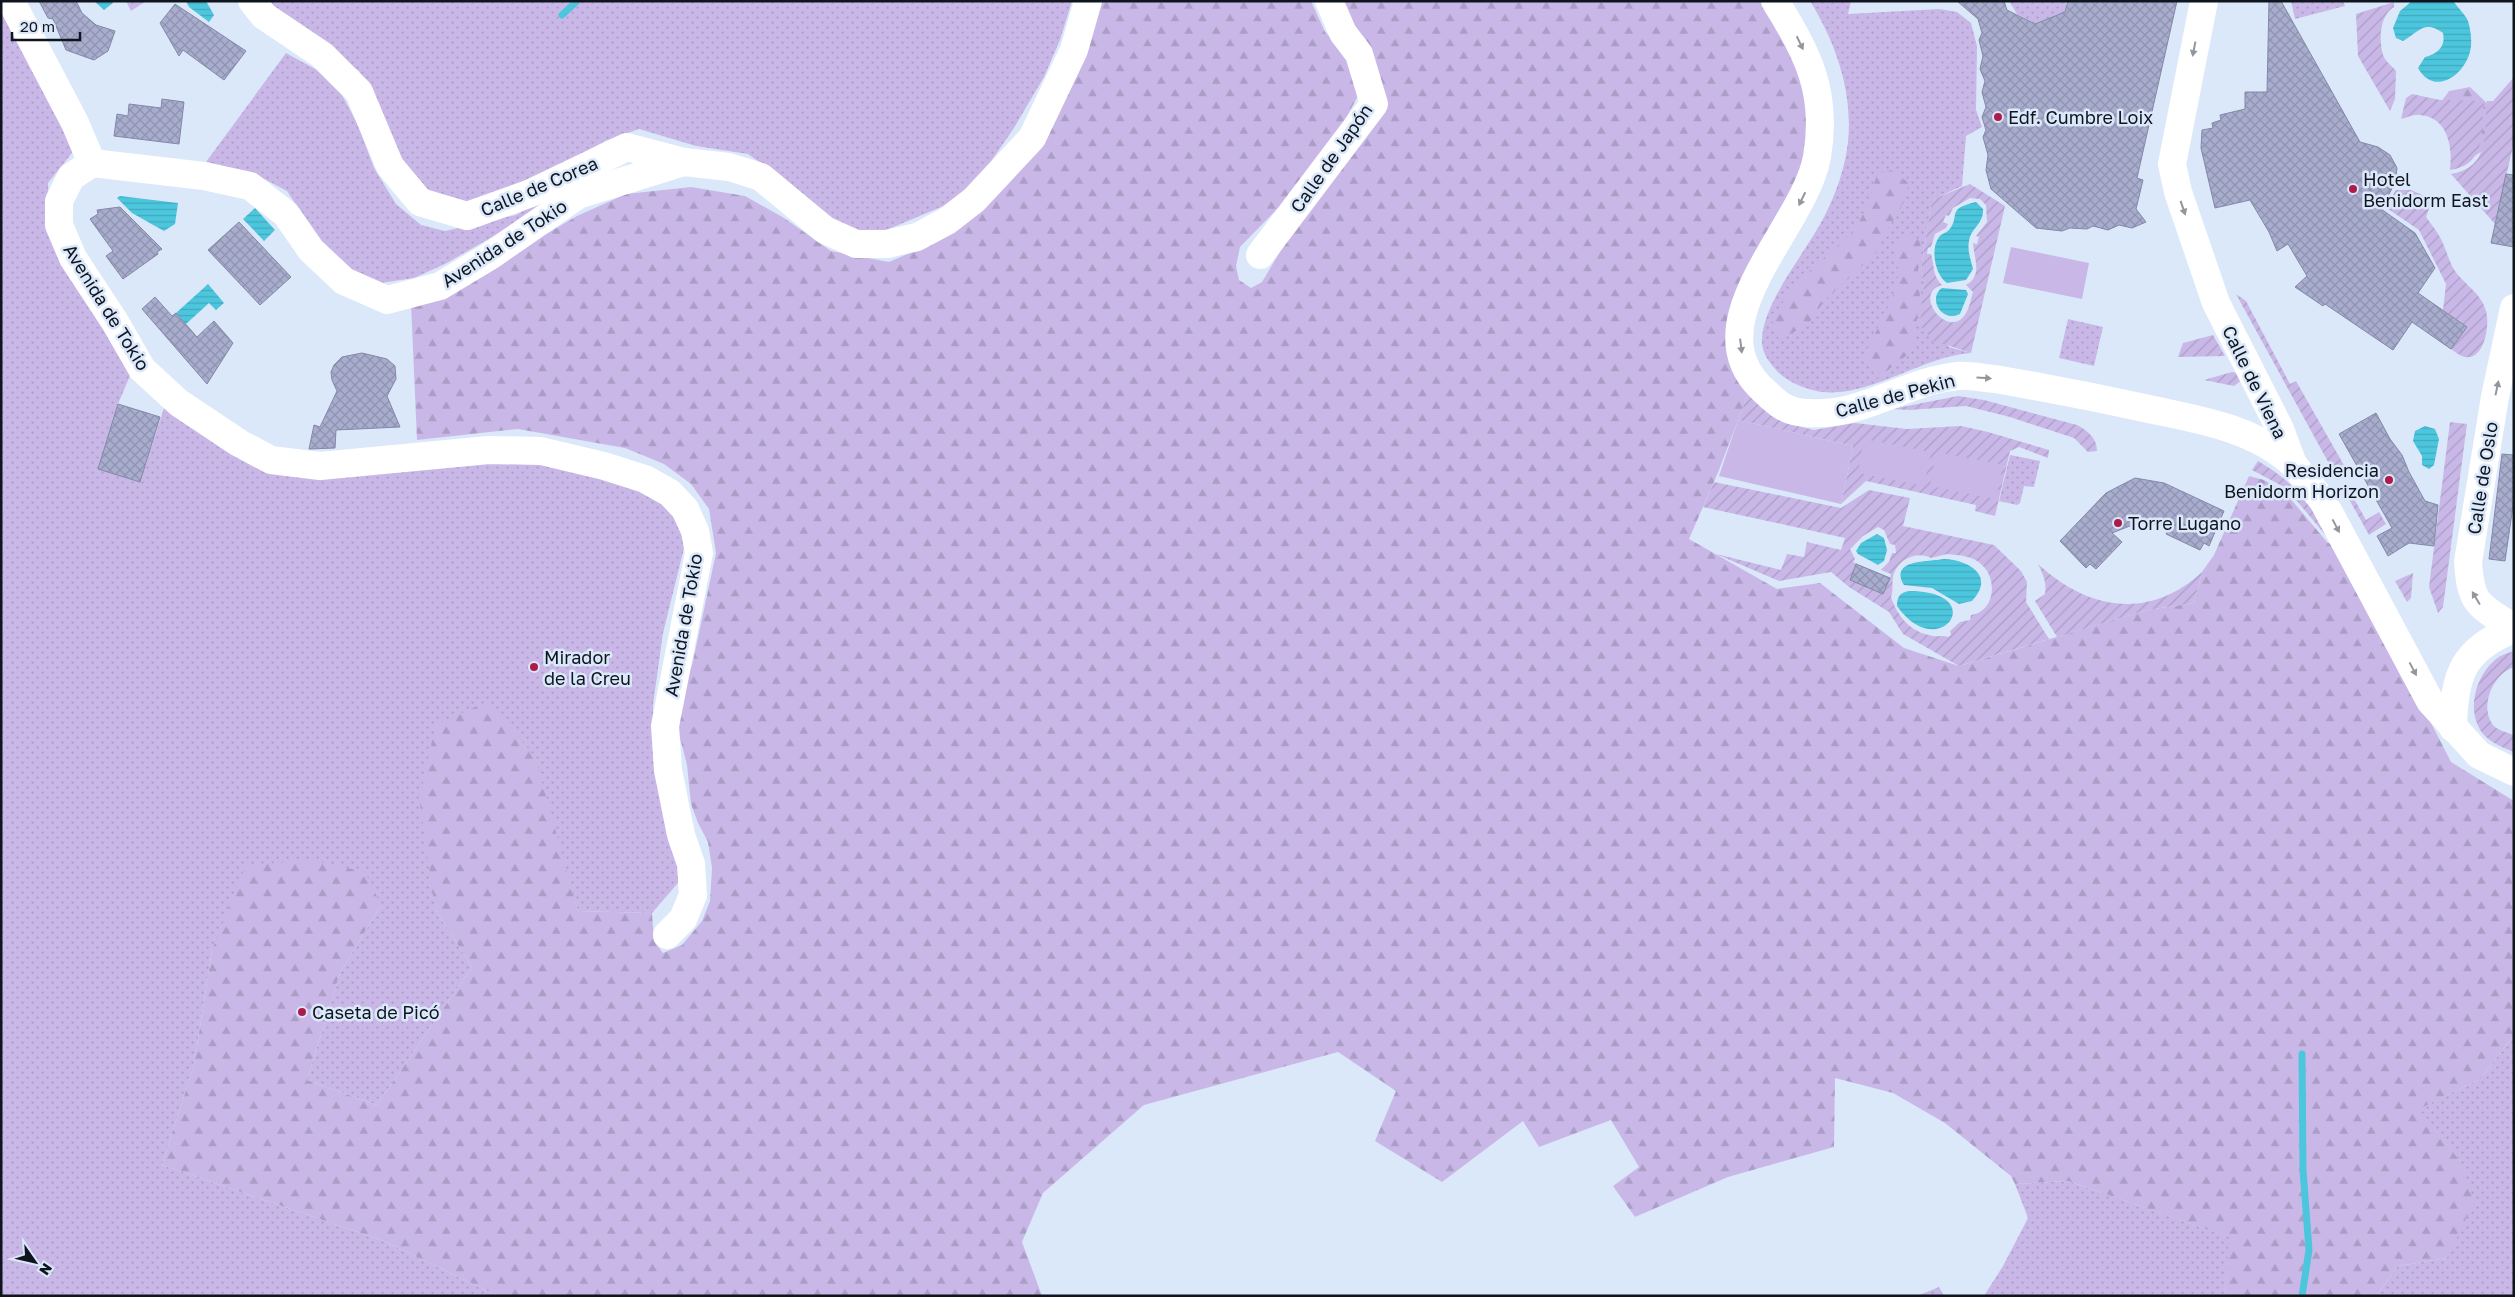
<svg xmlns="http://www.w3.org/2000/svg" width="2515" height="1297" viewBox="0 0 2515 1297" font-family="'Golos Text',sans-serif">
  <defs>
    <pattern id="grass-dots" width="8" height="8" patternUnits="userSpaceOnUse" patternTransform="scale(1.25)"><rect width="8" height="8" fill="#c9b8e7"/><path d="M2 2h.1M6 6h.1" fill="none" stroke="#ab9dc6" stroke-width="1.8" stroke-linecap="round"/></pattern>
    <pattern id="forest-firs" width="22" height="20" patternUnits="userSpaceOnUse" patternTransform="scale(1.25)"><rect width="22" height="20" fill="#c9b8e7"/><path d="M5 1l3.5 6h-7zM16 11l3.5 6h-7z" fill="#ab9dc6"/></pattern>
    <pattern id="garden-furrows" width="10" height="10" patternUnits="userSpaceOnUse" patternTransform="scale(1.25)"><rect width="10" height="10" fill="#c9b8e7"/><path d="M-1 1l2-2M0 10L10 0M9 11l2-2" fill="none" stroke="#ab9dc6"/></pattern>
    <pattern id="water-rules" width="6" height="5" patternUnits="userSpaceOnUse" patternTransform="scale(1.25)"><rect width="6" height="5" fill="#4cc6dd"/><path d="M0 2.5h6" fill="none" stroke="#41a9bd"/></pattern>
    <pattern id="building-cross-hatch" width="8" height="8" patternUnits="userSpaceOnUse" patternTransform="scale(1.25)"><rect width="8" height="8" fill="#a8accd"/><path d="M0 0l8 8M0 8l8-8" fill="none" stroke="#8f93b0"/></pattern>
  </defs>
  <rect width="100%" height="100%" fill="#dbe8fa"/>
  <g fill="url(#grass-dots)">
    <path d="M126,1H146L131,11Z"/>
    <path d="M267,1H1072L1060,40L1044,77L1014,128L981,176L953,202L884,231H852L815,209L787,182L748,154L696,146L639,129L605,141L512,193L472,203L433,199L407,174L384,129L359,71L316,43Z"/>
    <path d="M1810,1H1851L1848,14L1939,9L1957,12L1971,23L1977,46L1976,110L1982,127L1966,136L1962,186L1936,198L1931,204L1921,271L1924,282L1923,300L1949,347L1971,353C1920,357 1872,397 1822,392C1807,390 1787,382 1777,371C1770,363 1762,354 1762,342C1761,304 1807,251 1824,217C1836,194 1845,168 1848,142C1853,92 1836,43 1810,1Z"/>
    <path d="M2009,1H2067L2065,12L2035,24L2017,14Z"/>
    <path d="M2291,1H2343L2345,6L2295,19Z"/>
    <path d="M1,6L72,141V153L48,183L50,229L132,371L118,404L99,469L140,482L166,402L230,452L522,459L660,493L688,532L663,633L653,705L654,772L672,845L684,876L652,913L578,911L561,855L435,909L472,967L377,1105L307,1080L340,973L381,905L212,950L194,1065L162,1165L384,1241L498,1296H1Z"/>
    <path d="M286,53L317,70L342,95L358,125L374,168L396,204L421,225L445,231L516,215L551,195L534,213L445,264L414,278L374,284L357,279L323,246L287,191L255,174L206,162Z"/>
    <path d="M2068,319L2103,327L2094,366L2059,358Z"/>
    <path d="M2010,455L2040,461L2034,487L2024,486L2020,503L2017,505L1999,501Z"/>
    <path d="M2514,1035V1296H2376L2398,1266L2447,1258L2460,1161L2418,1109L2480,1079Z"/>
    <path d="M2068,1181L2230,1237L2225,1296H1984L2003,1266L2028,1218L2015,1184Z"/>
    <path d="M1939,1287L1944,1296H1917Z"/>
  </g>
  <g fill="url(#forest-firs)">
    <path d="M1100,1H1311L1325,32L1350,58L1359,94L1339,131L1279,207L1240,247L1236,266L1239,280L1251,288L1262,282L1290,235L1383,110L1341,1H1762L1780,31L1807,93L1810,135L1804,170L1732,353L1748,394L1719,470L1689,539L1777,589L1820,583L1904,648L1959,666L2147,610L2194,603L2202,572L2214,555L2249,476L2264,480L2284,491L2327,542L2340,550L2361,586L2451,762L2514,801V1035L2480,1079L2419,1109L2460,1161L2474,1202L2447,1258L2398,1266L2376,1296H2225L2229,1237L2068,1181L2015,1184L2011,1176L1945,1123L1893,1093L1835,1078L1834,1147L1728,1177L1635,1217L1613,1186L1639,1167L1611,1120L1539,1147L1523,1121L1442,1182L1375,1141L1396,1091L1338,1052L1144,1105L1043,1193L1022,1242L1042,1296H498L384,1241L162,1165L194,1065L212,950L246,865L312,860L365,872L381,905L340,973L307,1080L377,1105L472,967L435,909L419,797L436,725L488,701L535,757L578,911L652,913L654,941L663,953L682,945L702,921L710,901L712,868L708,842L698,823L691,804L687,765L676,722L693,661L716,553L709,509L691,484L664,464L625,448L518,429L417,440L411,304L531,243L577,216L626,194L691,187L745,196L784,218L831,251L889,262L933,243L973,218L1035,149L1065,94L1093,32Z"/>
    <path d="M2470,87L2491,107L2488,147L2469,160L2436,109L2449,91Z"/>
    <path d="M1891,170L1909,183L1900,210L1883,236L1877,252L1825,300L1809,323L1780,340L1771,326L1784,300L1806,274L1854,231L1868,205L1877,174Z"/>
    <path d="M1907,236L1921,240L1918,270L1920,299L1912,351L1878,378L1863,359C1874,332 1894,304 1898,275C1899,267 1895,256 1893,248Z"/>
  </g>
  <g fill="url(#garden-furrows)" fill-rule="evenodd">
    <path d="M2394,2V7C2379,16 2379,40 2383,55C2385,61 2392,66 2396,71L2395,99L2390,111L2358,56L2356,14Z"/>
    <path d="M2514,77V142L2495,224L2451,174C2491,167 2484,133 2487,101H2493Z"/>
    <path d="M2412,94L2440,100L2484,101C2481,131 2487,165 2450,170C2453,148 2448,117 2420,115C2414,114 2406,118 2401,119L2406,98Z"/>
    <path d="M1970,184L2005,206L1971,353L1932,340L1920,325L1924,283L1921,271L1931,204L1936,198ZM1970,198L1980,199L1986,205L1987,222L1976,236L1979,237L1977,244L1973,243C1974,259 1983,276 1966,285L1973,292C1971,298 1970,306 1967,311C1952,344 1910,294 1942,285C1932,275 1935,267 1931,254H1927L1928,248L1931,247L1935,234L1946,228L1948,224L1943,222L1946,215L1949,216L1953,208Z"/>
    <path d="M2396,190H2411L2429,198L2430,206L2426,217C2431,224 2437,231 2441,239C2446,249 2449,262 2455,271C2464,284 2482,294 2486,311C2490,324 2485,360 2465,357C2460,356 2455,352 2451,349L2467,327L2443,310L2446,284L2419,230L2385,207Z"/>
    <path d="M2236,294L2246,301L2290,384L2296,381L2349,474L2338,480Z"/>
    <path d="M2213,335L2225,356L2178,357L2183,343Z"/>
    <path d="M2232,372L2238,373L2242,380L2234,386L2204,380Z"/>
    <path d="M1748,394L1771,415L1785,423L1814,430L1855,423L1907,429L1961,426L1988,432L2049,450L2048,458L2019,447L2010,451L1995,516L1975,511L1976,505L1866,481L1841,504L1853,446L1738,420Z"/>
    <path d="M1958,396L1984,400L2077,425C2088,431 2097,438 2097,451L2088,452L2074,438L2010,417L1966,406L1909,410L1892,409Z"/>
    <path d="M2450,422L2467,424L2443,607L2438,613L2429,587Z"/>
    <path d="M2258,461C2294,482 2310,502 2328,538L2286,488L2252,470Z"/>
    <path d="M1714,482L1841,508L1869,490L1910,498L1903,526L1994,545L2021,571L2027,582L2026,602L2049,639L1959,666L1903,634L1889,612L1849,587L1831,572L1779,581L1716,554L1781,570L1787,554L1804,557L1807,542L1841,550L1845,538L1703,507ZM1878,527L1884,530L1890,544L1895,545L1896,553H1892L1889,562L1881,570L1891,574L1890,578L1853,562L1855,559L1850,549L1863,536ZM1947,554C1958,555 1975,556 1983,566C1998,581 1994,612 1971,615L1970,620L1960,622L1950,631L1951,635L1948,637C1942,635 1939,637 1933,636C1910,632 1898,617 1891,597C1894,588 1891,581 1894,573C1900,558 1918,551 1931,558Z"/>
    <path d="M2353,497L2366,520L2379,512L2386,524L2369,535L2349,499Z"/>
    <path d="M2038,564C2088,610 2149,621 2202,572L2194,603L2147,610L2057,637L2035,601L2045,594C2047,583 2043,574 2038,564Z"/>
    <path d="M2413,573L2411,598L2407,602L2395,581Z"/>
    <path d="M2514,651V667C2493,674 2479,706 2493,725C2497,730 2508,733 2514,735V752C2504,748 2491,743 2484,735C2465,713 2475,676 2496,659C2501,655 2508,653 2514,651Z"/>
  </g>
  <g fill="#c9b8e7">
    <path d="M2011,247L2089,263L2082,299L2003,283Z"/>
    <path d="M1738,420L1853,446L1841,504L1719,476Z"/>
    <path d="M1864,439L1931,452L1924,486L1858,473Z"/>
    <path d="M1936,452L2003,465L1996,499L1930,486Z"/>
  </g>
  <g fill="url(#water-rules)">
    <path d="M94,1H112L113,3L104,10Z"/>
    <path d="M186,1H206L214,15L209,22L189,7Z"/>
    <path d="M2412,1L2454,2C2458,8 2465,14 2468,21C2471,31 2473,45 2469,55C2461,78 2433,95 2418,68L2425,57C2437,54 2446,47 2443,33C2424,20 2420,31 2403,41L2396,38L2393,28L2400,11Z"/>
    <path d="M120,196L178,203L175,224L164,231L132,213L117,198Z"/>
    <path d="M1976,202L1983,209C1984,224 1971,228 1969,241C1967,251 1971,260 1973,269L1966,280L1947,283C1935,275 1930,249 1939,237C1941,234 1946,233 1949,230C1961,216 1945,209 1976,202Z"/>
    <path d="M255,208L275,230L264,241L243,219Z"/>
    <path d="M208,284L224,303L216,310L209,303L186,324L176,313Z"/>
    <path d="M1942,288L1966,290L1968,294L1960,314C1940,323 1928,297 1942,288Z"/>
    <path d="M2425,426L2435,429L2439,439L2434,465L2429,469L2422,465V456L2413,441L2415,431Z"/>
    <path d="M1877,534L1884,538L1887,550L1884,561L1878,565L1858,554L1856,551L1861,543Z"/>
    <path d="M1944,559C1969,560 1996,576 1972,601L1959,604L1932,588L1904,585C1889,559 1928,562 1944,559Z"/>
    <path d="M1909,591C1992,591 1939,666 1897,606C1897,596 1900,593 1909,591Z"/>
  </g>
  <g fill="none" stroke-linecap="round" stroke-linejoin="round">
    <g stroke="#4cc6dd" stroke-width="7">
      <path d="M562,15L577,1"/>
      <path d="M2302,1054L2303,1170L2309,1250L2302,1296"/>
    </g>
  </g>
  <g fill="url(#building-cross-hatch)" stroke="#8388a7">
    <path d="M39,1H76L82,13L96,25L115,31L108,51L94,60L66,50L53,19L48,18Z"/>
    <path d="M1957,1H2004L2007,10L2035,24L2065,12L2068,1H2177L2137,178L2143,180L2136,209L2146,222L2132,228L2119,225L2108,230L2093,226L2087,229L2070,228L2062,231L2036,228L1991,189L1986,170L1988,155L1983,137L1986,130L1982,117L1986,107L1982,92L1985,81L1980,69L1983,56L1979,40L1982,33L1978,19Z"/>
    <path d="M2269,1H2281L2360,142L2378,147L2390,155L2397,168L2395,183L2381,209L2415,233L2435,268L2418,293L2467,327L2451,349L2412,322L2393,350L2325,304L2323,306L2295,287L2307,276L2288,244L2277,251L2269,232L2250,200L2215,208L2201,148L2202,130L2213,128L2212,123L2221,120L2220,115L2245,109V92H2267Z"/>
    <path d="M175,4L246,51L224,80L183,50L179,56L160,23Z"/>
    <path d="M162,99L184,102L179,144L114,136L117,114L128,116L129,104L161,108Z"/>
    <path d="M2506,174L2514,175V247L2491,243Z"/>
    <path d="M120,207L162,249L157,252L158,254L123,279L106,256L113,251L90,219L98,214L97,210Z"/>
    <path d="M239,222L291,277L260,305L208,250Z"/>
    <path d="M155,297L172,316L176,313L197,337L214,321L233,343L207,384L142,309Z"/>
    <path d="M362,353L387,359L395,366L396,379L387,396L400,427L336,430L335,448L309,449L314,425L320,427L337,391L332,380L331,372L334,365L342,357Z"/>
    <path d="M118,404L160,417L140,482L98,469Z"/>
    <path d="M2376,413L2390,439L2402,455L2409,472L2425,501L2438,505L2434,546L2409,543L2388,556L2377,536L2392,528L2339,434Z"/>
    <path d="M2502,454L2514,455V499L2505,561L2489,559Z"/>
    <path d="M2135,478L2164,483L2224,511L2209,546L2204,543L2200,550L2166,534L2170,527L2140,522L2112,533L2122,542L2096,569L2090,564L2086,568L2060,541L2106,493Z"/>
    <path d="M1856,564L1890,578L1883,594L1850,580Z"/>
  </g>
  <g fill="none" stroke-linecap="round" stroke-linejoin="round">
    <g stroke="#fff" stroke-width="28">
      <path d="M11,1L75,123L92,163"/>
      <path d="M252,1L264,16L322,55L359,92L390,166L420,202L467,216L531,193L627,147L684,162"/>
      <path d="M1775,1C1808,53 1828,93 1817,157C1805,226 1694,320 1760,387C1776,402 1784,412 1808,413C1862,417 1906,381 1958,376C1969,375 1983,378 1995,379C2047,388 2098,398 2149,409C2200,420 2254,428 2293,464"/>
      <path d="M2204,1L2172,164L2178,192L2216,303L2280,429L2293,464L2323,501L2430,701L2479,755L2514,772"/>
      <path d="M1260,255L1374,104L1359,54L1343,33L1329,1"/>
      <path d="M2514,308L2495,397L2468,562C2471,606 2479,605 2514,628"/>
      <path d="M2453,728C2454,676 2462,649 2514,629"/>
      <path d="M667,935L683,919L693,895L691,864L681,835L668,770L665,726L699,553L695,531L685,509L670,493L645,479L604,466L541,451L489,450L320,466L271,460L239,443L179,403L142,369L115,322L73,258L59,225V201L71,177L92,163L204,176L250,186L286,214L311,250L344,281L387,300L440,286L490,256L578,195L684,162L729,167L761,177L825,230L856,244H887L917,237L947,221L974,200L1032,138L1074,50L1088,1"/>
    </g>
  </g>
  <defs><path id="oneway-solid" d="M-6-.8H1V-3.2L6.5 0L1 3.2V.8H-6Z" transform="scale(1.25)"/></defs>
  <g fill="#93969a">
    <use href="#oneway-solid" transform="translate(1800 43) rotate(64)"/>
    <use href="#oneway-solid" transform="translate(2194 49) rotate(101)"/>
    <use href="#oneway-solid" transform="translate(1802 199) rotate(116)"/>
    <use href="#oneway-solid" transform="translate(2183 208) rotate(71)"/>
    <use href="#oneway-solid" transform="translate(1741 346) rotate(83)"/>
    <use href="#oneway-solid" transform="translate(1984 378) rotate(4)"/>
    <use href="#oneway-solid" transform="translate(2497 388) rotate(-78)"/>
    <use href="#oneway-solid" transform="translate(2336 526) rotate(62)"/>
    <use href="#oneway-solid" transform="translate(2476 598) rotate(-121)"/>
    <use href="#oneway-solid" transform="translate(2413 669) rotate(62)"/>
  </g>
  <g fill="#ad1b4d" stroke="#dbe8fa" stroke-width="2">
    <circle cx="1998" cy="117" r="5"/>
    <circle cx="2353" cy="189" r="5"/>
    <circle cx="2389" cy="480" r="5"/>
    <circle cx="2118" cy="523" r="5"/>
    <circle cx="534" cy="667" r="5"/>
    <circle cx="302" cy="1012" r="5"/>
  </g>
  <g text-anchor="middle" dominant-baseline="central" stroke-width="5" stroke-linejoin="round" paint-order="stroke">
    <g font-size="18" fill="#0e151f" stroke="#dbe8fa" text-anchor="start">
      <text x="2008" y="117">Edf. Cumbre Loix</text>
      <text x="2363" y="179">Hotel<tspan x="2363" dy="21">Benidorm East</tspan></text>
      <text x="2379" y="470" text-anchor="end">Residencia<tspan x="2379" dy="21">Benidorm Horizon</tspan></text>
      <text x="2128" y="523">Torre Lugano</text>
      <text x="544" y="657">Mirador<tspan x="544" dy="21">de la Creu</tspan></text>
      <text x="312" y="1012">Caseta de Picó</text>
    </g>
    <g font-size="18" fill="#0e151f" stroke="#dbe8fa">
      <text transform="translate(1331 158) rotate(-55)">Calle de Japón</text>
      <text transform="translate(539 186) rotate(-23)">Calle de Corea</text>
      <text transform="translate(504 243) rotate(-33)">Avenida de Tokio</text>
      <text transform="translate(107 307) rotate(58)">Avenida de Tokio</text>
      <text transform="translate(2255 382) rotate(64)">Calle de Viena</text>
      <text transform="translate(1895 395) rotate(-15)">Calle de Pekin</text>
      <text transform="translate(2482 478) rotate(-81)">Calle de Oslo</text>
      <text transform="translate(683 625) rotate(-80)">Avenida de Tokio</text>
    </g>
  </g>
  <rect width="2515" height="1297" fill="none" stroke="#0e151f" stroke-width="5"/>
  <g transform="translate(35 1262) rotate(124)" stroke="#dbe8fa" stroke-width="4" paint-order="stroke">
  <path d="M0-4L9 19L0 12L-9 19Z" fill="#0e151f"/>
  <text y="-8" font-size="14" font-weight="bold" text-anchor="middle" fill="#0e151f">N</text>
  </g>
  <path d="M12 32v8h68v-8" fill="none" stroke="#0e151f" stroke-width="2.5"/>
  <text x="20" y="32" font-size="15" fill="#0e151f" stroke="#dbe8fa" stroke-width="4" paint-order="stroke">20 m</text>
</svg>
